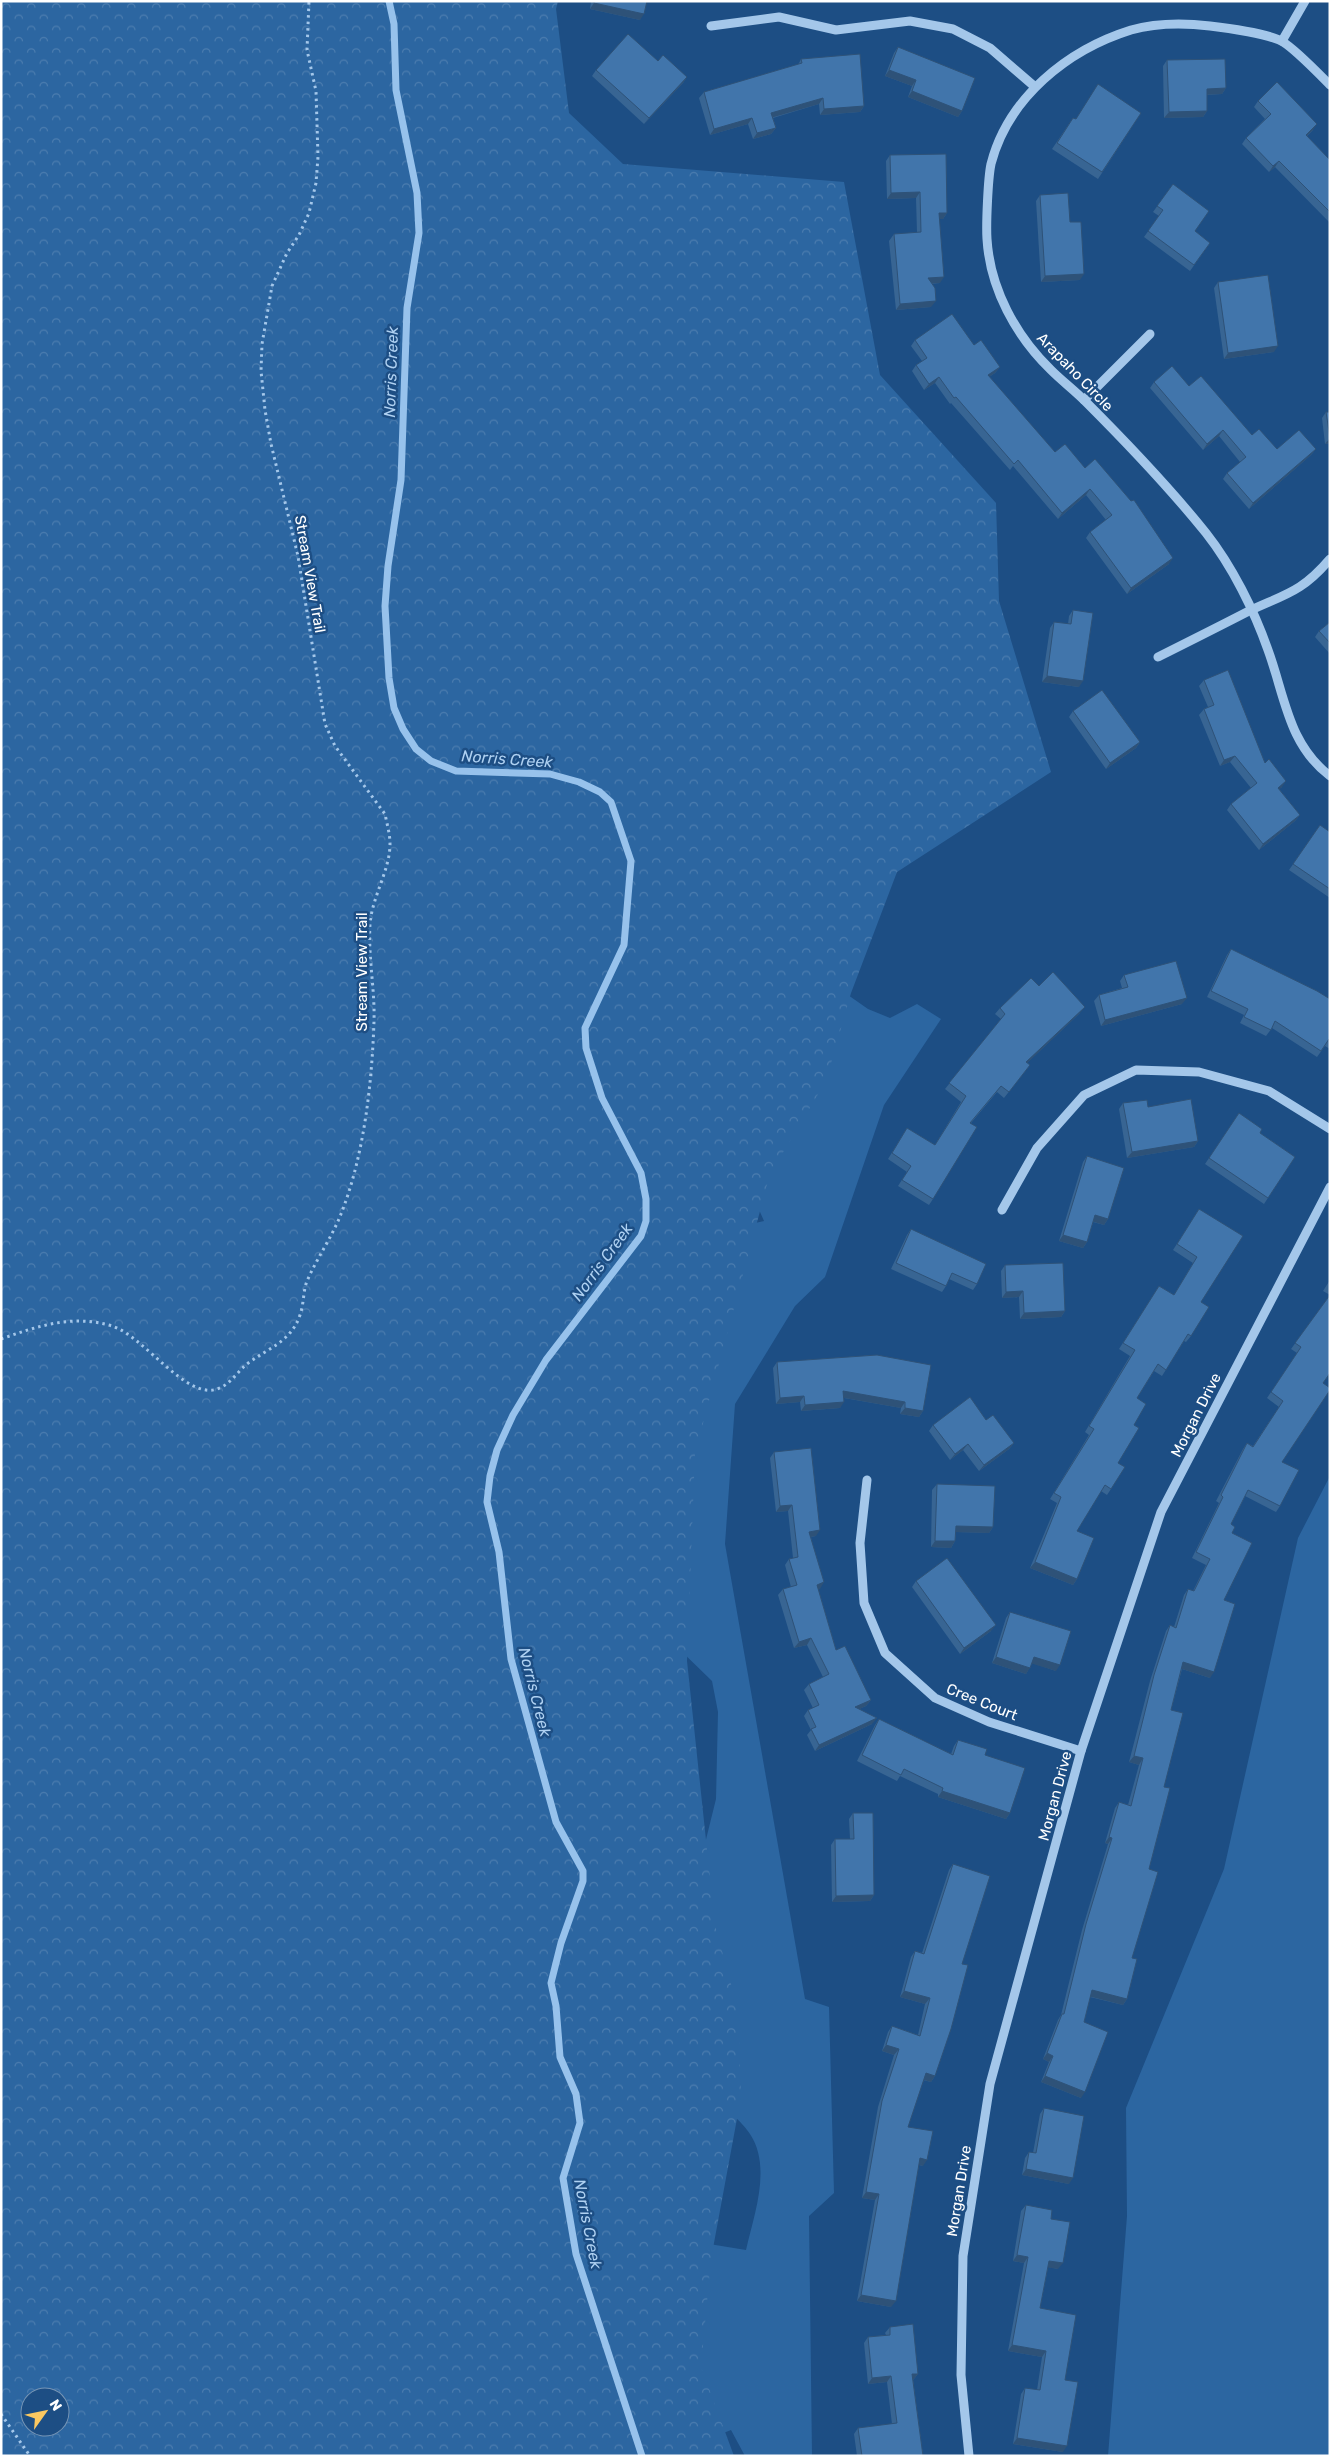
<svg xmlns="http://www.w3.org/2000/svg" width="1331" height="2457" viewBox="0 0 1331 2457" font-family="Rubik,sans-serif">
  <defs>
    <pattern id="park-crowns" width="20" height="18" patternUnits="userSpaceOnUse" patternTransform="scale(1.25)"><rect width="20" height="18" fill="#2c66a1"/><path d="M2 6a3 3 0 1 1 6 0M12 15a3 3 0 1 1 6 0" fill="none" stroke="#4c7daf"/></pattern>
  </defs>
  <rect width="100%" height="100%" fill="#1d4e84"/>
  <g fill="#2c66a1">
    <path d="M838,988L868,1009L890,1018L917,1004L941,1019L884,1105L825,1277L795,1306L735,1404L725,1544L805,1999L829,2007L834,2193L809,2216L812,2456H745L731,2430L706,2440L691,2241L746,2250C754,2215 772,2167 750,2134C739,2117 717,2103 703,2089L693,1892L716,1799L718,1712L712,1681L676,1646L598,1541L733,1228L764,1221L746,1180Z"/>
    <path d="M1330,1476V2456H1108L1127,2216L1126,2108L1224,1869L1298,1538Z"/>
  </g>
  <path fill="url(#park-crowns)" fill-rule="evenodd" d="M1,1H558L556,9L569,113L623,164L844,182L880,375L996,503L999,601L1051,772L897,872L851,993L826,1081L770,1174L695,1453L687,1661L715,1925L738,2010L741,2097L711,2259L701,2367L734,2456H1ZM30,2397H60V2427H30Z"/>
  <g fill="none" stroke-linecap="round" stroke-linejoin="round">
    <path stroke="#97c2ec" stroke-width="7" d="M389,1L394,24L396,90L417,193L419,233L407,308L401,480L388,566L385,606L389,678L394,708L403,729L416,749L431,761L456,771L550,774L579,782L600,792L611,802L631,861L624,945L585,1028L586,1048L602,1098L641,1173L646,1199V1221L641,1236L546,1360L513,1415L497,1450L490,1476L487,1502L499,1552L511,1659L556,1822L583,1871V1881L561,1943L551,1983L556,2006L560,2057L576,2094L580,2123L563,2178L576,2254L642,2456"/>
    <g stroke="#a4c7ea" stroke-width="3" stroke-dasharray="2.5 4" stroke-linecap="butt">
      <path d="M1,1339C38,1326 73,1314 112,1326C144,1336 186,1400 217,1389C230,1385 237,1372 247,1364C268,1348 291,1342 300,1315C304,1304 303,1291 307,1281C317,1258 332,1237 341,1214C364,1156 372,1083 374,1021C375,989 368,957 370,924C372,897 390,870 390,844C390,834 387,824 385,814L335,746L325,724L298,556L271,444L265,410L261,371L262,344L272,286L287,253L299,235L309,213L316,183L318,157L316,91L307,50L309,1"/>
      <path d="M1,2414L30,2456"/>
    </g>
    <g stroke="#a4c7ea" stroke-width="9">
      <path d="M711,26L779,17L836,30L910,21L953,29L990,48L1034,86"/>
      <path d="M1282,41L1305,1"/>
      <path d="M1330,85C1319,74 1296,50 1283,42C1270,34 1227,28 1210,26C1185,23 1156,23 1131,30C1067,50 1008,98 991,164C988,178 986,224 987,239C990,289 1016,336 1051,370C1062,381 1074,390 1085,401C1127,443 1169,487 1206,533C1232,566 1254,610 1268,650C1285,696 1288,744 1330,776"/>
      <path d="M1084,400L1150,334"/>
      <path d="M1158,657C1188,642 1218,627 1247,612C1285,594 1301,593 1330,559"/>
      <path d="M1002,1210L1037,1148L1084,1095L1136,1070L1199,1072L1269,1091L1330,1129"/>
      <path d="M867,1480L860,1543L864,1603L885,1653L935,1698L989,1722L1081,1751"/>
      <path d="M969,2456L961,2375L963,2256L990,2084L1081,1751L1161,1512L1330,1187"/>
    </g>
  </g>
  <g fill="#386593">
    <path d="M591,1H647L640,20L590,9Z"/>
    <path d="M898,47L962,111L958,117L908,97L912,86L885,76L894,53Z"/>
    <path d="M801,59L864,106L860,112L820,115L819,104L773,118L776,128L771,134L753,139L748,124L710,135L699,98L704,92L798,65Z"/>
    <path d="M1167,60L1226,88L1222,94L1207,95V111L1203,117L1164,118L1163,66Z"/>
    <path d="M658,61L687,77L683,83L644,124L592,76L596,70Z"/>
    <path d="M1258,101L1313,130L1307,136L1330,160V223L1275,167L1269,172L1242,144L1246,138L1265,119L1254,107Z"/>
    <path d="M1141,113L1098,179L1052,149L1073,118L1075,119Z"/>
    <path d="M890,155L947,213L943,219H939L940,283L931,284V307L896,310L889,241L894,234L917,233L916,198L887,199L886,161Z"/>
    <path d="M1173,184L1195,231L1210,243L1190,271L1144,237L1159,216L1153,212Z"/>
    <path d="M1040,195L1070,222L1080,280L1041,282L1036,201Z"/>
    <path d="M1218,282L1274,352L1224,359L1214,288Z"/>
    <path d="M915,340L974,345L1000,367L995,373L989,377L1055,452L1169,564L1127,594L1086,538L1090,532L1106,520L1086,495L1058,519L1013,466L1010,470L951,403L950,404L935,383L924,390L912,371L916,365L922,361L911,346Z"/>
    <path d="M1154,382L1189,386L1252,435L1277,449H1316L1311,455L1249,509L1223,479L1227,473L1240,462L1219,436L1203,450L1150,388Z"/>
    <path d="M1326,412H1330V443L1325,444L1322,418Z"/>
    <path d="M1073,610L1079,687L1042,682L1050,628L1054,622L1068,624L1069,616Z"/>
    <path d="M1330,622V654L1315,637L1319,631Z"/>
    <path d="M1204,680L1282,787L1279,789L1300,815L1295,821L1259,850L1227,810L1231,804L1251,788L1230,762L1220,766L1199,715L1204,709L1208,707L1199,686Z"/>
    <path d="M1073,711L1140,742L1136,748L1106,769L1069,717Z"/>
    <path d="M1320,825L1330,832V898L1289,870Z"/>
    <path d="M1231,949L1330,999V1049L1325,1046L1317,1057L1272,1028L1266,1036L1240,1023L1244,1015L1207,997L1227,955Z"/>
    <path d="M1124,975L1182,1004L1101,1026L1094,1001L1099,995L1122,988L1120,981Z"/>
    <path d="M1039,986L1080,1013L1027,1063L1030,1065L1004,1098L997,1092L971,1123L933,1199L929,1205L898,1186L907,1172L888,1159L907,1128L935,1145L961,1102L945,1089L1001,1019L995,1014L1000,1008Z"/>
    <path d="M1123,1103L1148,1107L1198,1141L1194,1147L1127,1158L1119,1109Z"/>
    <path d="M1239,1113L1260,1133L1295,1157L1264,1204L1205,1164Z"/>
    <path d="M1087,1156L1108,1219L1104,1225L1093,1222L1087,1242L1083,1248L1059,1241L1083,1162Z"/>
    <path d="M1199,1209L1201,1302L1191,1336L1186,1342L1184,1341L1162,1376L1154,1371L1137,1398L1134,1425L1118,1463L1111,1489L1107,1495L1101,1491L1077,1531V1579L1073,1585L1030,1568L1057,1503L1050,1499L1089,1435L1085,1432L1130,1356L1119,1349L1159,1286L1174,1295L1193,1263L1173,1250Z"/>
    <path d="M911,1229L977,1284L973,1290L949,1279L946,1286L942,1292L891,1269L907,1235Z"/>
    <path d="M1005,1265L1065,1311L1061,1317L1020,1319L1019,1297L1002,1298L1001,1271Z"/>
    <path d="M1330,1280V1373L1323,1383L1282,1462L1280,1506L1276,1512L1245,1496L1231,1524L1232,1533L1224,1600L1210,1678L1182,1669L1171,1710L1164,1787L1132,1958L1127,1999L1123,2005L1090,1997L1084,2022L1081,2098L1041,2082L1049,2062L1043,2059L1058,2020L1061,2015L1082,1930L1108,1844L1105,1843L1115,1808L1119,1802L1128,1805L1139,1765L1129,1762L1150,1681L1166,1631L1170,1625L1174,1627L1184,1595L1188,1589L1193,1591L1206,1565L1192,1558L1219,1503L1216,1501L1243,1449L1247,1443L1253,1446L1279,1407L1267,1398L1297,1353L1291,1349L1330,1295L1323,1291Z"/>
    <path d="M877,1355L923,1411L919,1417L900,1414L901,1408L844,1398L840,1408L801,1411L800,1402L776,1404L773,1368L777,1362Z"/>
    <path d="M986,1420L1014,1443L1009,1449L979,1471L963,1450L950,1460L929,1431L933,1425Z"/>
    <path d="M774,1452L816,1536L811,1537L820,1589H818L836,1650L871,1700L866,1706L859,1709L872,1724L815,1751L807,1735L811,1730L804,1716L808,1710L813,1708L804,1690L809,1684L823,1677L807,1645L794,1648L778,1595L783,1589L791,1587L785,1565L789,1559L793,1558L788,1511L776,1512L770,1458Z"/>
    <path d="M937,1484L993,1527L989,1533L956,1532L955,1541L951,1548L931,1547L932,1490Z"/>
    <path d="M916,1581L991,1631L960,1654L912,1587Z"/>
    <path d="M1010,1612L1056,1671L1032,1663L1026,1674L992,1663L1006,1618Z"/>
    <path d="M879,1719L951,1754L954,1746L958,1740L985,1755L1010,1813L1006,1819L938,1797V1794L900,1776L897,1781L857,1761L875,1725Z"/>
    <path d="M853,1813L874,1895L870,1901L832,1902L831,1845L835,1839H850L849,1819Z"/>
    <path d="M953,1864L962,1964L935,2076L931,2082L923,2080L908,2127L923,2166L919,2165L891,2307L857,2301L875,2200L862,2198L878,2107L894,2055L882,2051L888,2032L892,2026L918,2035L925,2004L900,1997L911,1957L915,1951L922,1953L949,1870Z"/>
    <path d="M1044,2108L1069,2184L1022,2175L1025,2158L1029,2152L1033,2153L1040,2114Z"/>
    <path d="M1026,2205L1051,2219L1058,2269L1048,2267L1040,2308L1065,2380L1063,2452L1013,2444L1021,2394L1025,2388L1037,2390L1042,2357L1008,2351L1024,2263L1013,2261L1021,2211Z"/>
    <path d="M890,2327L918,2374L913,2380L923,2456H857L854,2434L858,2428L892,2424L887,2382L868,2384L864,2343L868,2337L886,2335L885,2333Z"/>
  </g>
  <g fill="#2e5278">
    <path d="M594,3L644,14L640,20L590,9Z"/>
    <path d="M889,70L916,80L912,86L885,76Z"/>
    <path d="M687,77L683,83L644,124L649,118Z"/>
    <path d="M1226,88L1222,94L1202,95L1207,89Z"/>
    <path d="M912,91L962,111L958,117L908,97Z"/>
    <path d="M823,98L819,104L767,119L771,113Z"/>
    <path d="M864,106L860,112L820,115L824,109Z"/>
    <path d="M1207,111L1203,117L1164,118L1169,112Z"/>
    <path d="M752,118L748,124L710,135L714,129Z"/>
    <path d="M1317,124L1313,130L1301,141L1306,135Z"/>
    <path d="M776,128L771,134L753,139L757,133Z"/>
    <path d="M1279,161L1275,167L1269,172L1273,166Z"/>
    <path d="M920,192L916,198L887,199L891,193Z"/>
    <path d="M939,213H947L943,219H935Z"/>
    <path d="M1084,274L1080,280L1041,282L1045,276Z"/>
    <path d="M944,277L940,283L923,284L928,278Z"/>
    <path d="M936,301L931,307L896,310L900,304Z"/>
    <path d="M1278,346L1274,352L1224,359L1228,353Z"/>
    <path d="M1000,367L995,373L983,381L988,375Z"/>
    <path d="M939,377L935,383L924,390L929,384Z"/>
    <path d="M1223,430L1219,436L1203,450L1207,444Z"/>
    <path d="M1330,438V443L1325,444Z"/>
    <path d="M1316,449L1311,455L1249,509L1253,503Z"/>
    <path d="M1090,489L1086,495L1058,519L1062,513Z"/>
    <path d="M1173,558L1169,564L1127,594L1131,588Z"/>
    <path d="M1047,676L1083,681L1079,687L1042,682Z"/>
    <path d="M1140,742L1136,748L1106,769L1110,763Z"/>
    <path d="M1235,756L1230,762L1220,766L1224,760Z"/>
    <path d="M1286,781L1282,787L1274,794L1278,788Z"/>
    <path d="M1300,815L1295,821L1259,850L1263,844Z"/>
    <path d="M1187,998L1182,1004L1101,1026L1105,1020Z"/>
    <path d="M1085,1007L1080,1013L1022,1068L1026,1062Z"/>
    <path d="M1198,1141L1194,1147L1127,1158L1132,1152Z"/>
    <path d="M1095,1215L1108,1219L1104,1225L1091,1221Z"/>
    <path d="M1063,1235L1087,1242L1083,1248L1059,1241Z"/>
    <path d="M1023,1291L1019,1297L1002,1298L1006,1292Z"/>
    <path d="M1065,1311L1061,1317L1020,1319L1024,1313Z"/>
    <path d="M843,1391L905,1402L901,1408L839,1397Z"/>
    <path d="M804,1396L800,1402L776,1404L780,1398Z"/>
    <path d="M844,1402L840,1408L801,1411L805,1405Z"/>
    <path d="M905,1408L923,1411L919,1417L900,1414Z"/>
    <path d="M1014,1443L1009,1449L979,1471L984,1465Z"/>
    <path d="M968,1444L963,1450L950,1460L955,1454Z"/>
    <path d="M792,1505L788,1511L776,1512L780,1506Z"/>
    <path d="M956,1526L993,1527L989,1533L952,1532Z"/>
    <path d="M820,1530L816,1536L805,1538L809,1532Z"/>
    <path d="M935,1541H955L951,1548L931,1547Z"/>
    <path d="M1035,1562L1077,1579L1073,1585L1030,1568Z"/>
    <path d="M824,1582L820,1589L813,1591L817,1585Z"/>
    <path d="M996,1625L991,1631L960,1654L964,1648Z"/>
    <path d="M811,1638L807,1645L794,1648L799,1642Z"/>
    <path d="M996,1657L1030,1668L1026,1674L992,1663Z"/>
    <path d="M1034,1657L1060,1665L1056,1671L1030,1663Z"/>
    <path d="M1183,1662L1214,1672L1210,1678L1179,1668Z"/>
    <path d="M871,1700L866,1706L851,1713L855,1707Z"/>
    <path d="M877,1718L872,1724L815,1751L819,1745Z"/>
    <path d="M1134,1756L1143,1758L1139,1765L1129,1762Z"/>
    <path d="M942,1791L1010,1813L1006,1819L938,1797Z"/>
    <path d="M1109,1837L1112,1838L1108,1844L1105,1843Z"/>
    <path d="M874,1895L870,1901L832,1902L836,1896Z"/>
    <path d="M1092,1990L1127,1999L1123,2005L1088,1996Z"/>
    <path d="M904,1991L930,1998L925,2004L900,1997Z"/>
    <path d="M886,2045L899,2049L894,2055L882,2051Z"/>
    <path d="M1047,2053L1053,2056L1049,2062L1043,2059Z"/>
    <path d="M926,2073L935,2076L931,2082L921,2079Z"/>
    <path d="M1045,2076L1085,2092L1081,2098L1041,2082Z"/>
    <path d="M920,2158L927,2160L923,2166L916,2164Z"/>
    <path d="M1026,2169L1073,2178L1069,2184L1022,2175Z"/>
    <path d="M866,2192L879,2194L875,2200L862,2198Z"/>
    <path d="M1017,2255L1028,2257L1024,2263L1013,2261Z"/>
    <path d="M1049,2261L1063,2263L1058,2269L1045,2267Z"/>
    <path d="M861,2295L896,2301L891,2307L857,2301Z"/>
    <path d="M1012,2345L1046,2351L1042,2357L1008,2351Z"/>
    <path d="M912,2374H918L913,2380H908Z"/>
    <path d="M891,2376L887,2382L868,2384L872,2378Z"/>
    <path d="M1017,2438L1067,2446L1063,2452L1013,2444Z"/>
  </g>
  <g fill="#4175ab" stroke="#2e5278">
    <path d="M594,1H647L644,14L594,3Z"/>
    <path d="M628,34L658,61L663,55L687,77L649,118L596,70Z"/>
    <path d="M898,47L975,78L962,111L912,91L916,80L889,70Z"/>
    <path d="M860,54L864,106L824,109L823,98L771,113L776,128L757,133L752,118L714,129L704,92L802,63L801,59Z"/>
    <path d="M1225,59L1226,88L1207,89V111L1169,112L1167,60Z"/>
    <path d="M1277,82L1317,124L1306,135L1330,160V212L1279,161L1273,166L1246,138L1271,114L1258,101Z"/>
    <path d="M1098,84L1141,113L1102,172L1057,143L1073,118L1076,119Z"/>
    <path d="M946,154L947,213H939L944,277L928,278L935,288L936,301L900,304L894,234L921,232L920,192L891,193L890,155Z"/>
    <path d="M1173,184L1209,211L1195,231L1210,243L1194,265L1148,231L1163,210L1157,206Z"/>
    <path d="M1068,193L1070,222H1081L1084,274L1045,276L1040,195Z"/>
    <path d="M1268,275L1278,346L1228,353L1218,282Z"/>
    <path d="M952,314L974,345L981,340L1000,367L988,375L1055,452L1065,444L1085,468L1095,459L1131,501L1134,500L1173,558L1131,588L1090,532L1112,515L1090,489L1062,513L1018,460L1014,464L956,397L954,398L939,377L929,384L916,365L927,358L915,340Z"/>
    <path d="M1172,366L1189,386L1201,376L1252,435L1259,429L1277,449L1299,430L1316,449L1253,503L1227,473L1246,457L1223,430L1207,444L1154,382Z"/>
    <path d="M1326,412H1330V438Z"/>
    <path d="M1073,610L1093,613L1083,681L1047,676L1054,622L1071,624Z"/>
    <path d="M1330,622V643L1319,631Z"/>
    <path d="M1228,670L1265,763L1269,759L1286,781L1278,788L1300,815L1263,844L1231,804L1257,783L1235,756L1224,760L1204,709L1214,705L1204,680Z"/>
    <path d="M1102,690L1140,742L1110,763L1073,711Z"/>
    <path d="M1320,825L1330,832V889L1293,864Z"/>
    <path d="M1231,949L1317,991L1330,999V1040L1329,1039L1321,1051L1275,1021L1271,1030L1244,1017L1248,1009L1211,991Z"/>
    <path d="M1176,961L1187,998L1105,1020L1099,995L1128,987L1124,975Z"/>
    <path d="M1053,972L1085,1007L1026,1062L1030,1065L1009,1092L1001,1086L970,1123L977,1127L933,1199L902,1180L911,1166L892,1153L907,1128L935,1145L966,1096L949,1083L1005,1014L1000,1008L1031,978L1039,986Z"/>
    <path d="M1191,1099L1198,1141L1132,1152L1123,1103L1147,1100L1148,1107Z"/>
    <path d="M1239,1113L1262,1129L1260,1133L1295,1157L1268,1198L1209,1158Z"/>
    <path d="M1087,1156L1124,1168L1108,1219L1095,1215L1087,1242L1063,1235Z"/>
    <path d="M1199,1209L1243,1236L1201,1302L1209,1307L1191,1336L1188,1334L1166,1370L1158,1364L1137,1398L1146,1404L1134,1425L1139,1428L1118,1463L1125,1467L1111,1489L1105,1485L1077,1531L1094,1538L1077,1579L1035,1562L1061,1497L1054,1493L1094,1429L1089,1426L1135,1350L1123,1343L1159,1286L1174,1295L1197,1257L1177,1244Z"/>
    <path d="M911,1229L986,1264L977,1284L952,1273L946,1286L896,1263Z"/>
    <path d="M1063,1263L1065,1311L1024,1313L1023,1291L1006,1292L1005,1265Z"/>
    <path d="M1330,1295V1373L1323,1383L1330,1388V1390L1282,1462L1299,1470L1280,1506L1248,1490L1231,1524L1235,1527L1232,1533L1252,1543L1224,1600L1235,1604L1214,1672L1183,1662L1171,1710L1183,1713L1164,1787L1170,1788L1149,1869L1158,1872L1132,1958L1137,1959L1127,1999L1092,1990L1084,2022L1108,2032L1085,2092L1045,2076L1053,2056L1047,2053L1062,2014H1064L1086,1924L1112,1838L1109,1837L1119,1802L1131,1806L1143,1758L1134,1756L1154,1675L1170,1625L1176,1628L1188,1589L1194,1591L1210,1559L1196,1552L1223,1497L1221,1495L1247,1443L1253,1447L1283,1401L1271,1392L1301,1347L1295,1343Z"/>
    <path d="M877,1355L931,1365L923,1411L905,1408V1402L843,1391L844,1402L805,1405L804,1396L780,1398L777,1362Z"/>
    <path d="M970,1397L986,1420L993,1415L1014,1443L984,1465L968,1444L955,1454L933,1425Z"/>
    <path d="M811,1448L820,1530L809,1532L824,1582L817,1585L836,1650L845,1646L871,1700L855,1707L877,1718L819,1745L811,1729L816,1727L808,1710L819,1705L809,1684L829,1674L811,1638L799,1642L783,1589L797,1585L789,1559L798,1557L792,1505L780,1506L774,1452Z"/>
    <path d="M937,1484L995,1486L993,1527L956,1526L955,1541H935Z"/>
    <path d="M947,1558L996,1625L964,1648L916,1581Z"/>
    <path d="M1010,1612L1071,1631L1060,1665L1034,1657L1030,1668L996,1657Z"/>
    <path d="M879,1719L953,1755L958,1740L987,1749L985,1755L1025,1768L1010,1813L942,1791L943,1788L904,1769L901,1775L862,1755Z"/>
    <path d="M853,1813H873L874,1895L836,1896L835,1839H854Z"/>
    <path d="M953,1864L990,1876L962,1964L968,1965L951,2029L935,2076L926,2073L908,2127L933,2131L927,2160L920,2158L896,2301L861,2295L879,2194L866,2192L882,2101L899,2049L886,2045L892,2026L920,2036L930,1998L904,1991L915,1951L924,1954Z"/>
    <path d="M1044,2108L1084,2116L1073,2178L1026,2169L1029,2152L1036,2153Z"/>
    <path d="M1026,2205L1052,2210L1051,2219L1070,2222L1063,2263L1049,2261L1040,2308L1076,2315L1065,2380L1078,2382L1067,2446L1017,2438L1025,2388L1040,2390L1046,2351L1012,2345L1028,2257L1017,2255Z"/>
    <path d="M913,2324L918,2374H912L923,2456H862L858,2428L897,2423L891,2376L872,2378L868,2337L890,2335V2327Z"/>
  </g>
  <g text-anchor="middle" dominant-baseline="central" stroke-width="5" stroke-linejoin="round" paint-order="stroke">
    <g font-size="15" fill="#fff" stroke="#1d4e84">
      <text transform="translate(1075 372) rotate(46)">Arapaho Circle</text>
      <text transform="translate(310 574) rotate(80)">Stream View Trail</text>
      <text transform="translate(362 972) rotate(-90)">Stream View Trail</text>
      <text transform="translate(1196 1415) rotate(-63)">Morgan Drive</text>
      <text transform="translate(982 1702) rotate(22)">Cree Court</text>
      <text transform="translate(1055 1796) rotate(-75)">Morgan Drive</text>
      <text transform="translate(959 2191) rotate(-81)">Morgan Drive</text>
    </g>
    <g font-size="16" font-style="italic" fill="#afd1f2" stroke="#1d4e84">
      <text transform="translate(391 372) rotate(-88)">Norris Creek</text>
      <text transform="translate(507 759) rotate(4)">Norris Creek</text>
      <text transform="translate(602 1262) rotate(-54)">Norris Creek</text>
      <text transform="translate(535 1692) rotate(76)">Norris Creek</text>
      <text transform="translate(588 2224) rotate(79)">Norris Creek</text>
    </g>
  </g>
  <rect width="1331" height="2457" fill="none" stroke="#ffffff" stroke-width="5"/>
  <g transform="translate(45 2412) rotate(57)"><circle r="24" fill="#1d4e84" stroke="#7795b5"/>
  <path d="M0-4L9 19L0 12L-9 19Z" fill="#fbc861"/>
  <text y="-8" font-size="14" font-weight="bold" text-anchor="middle" fill="#ffffff">N</text>
  </g>
</svg>
